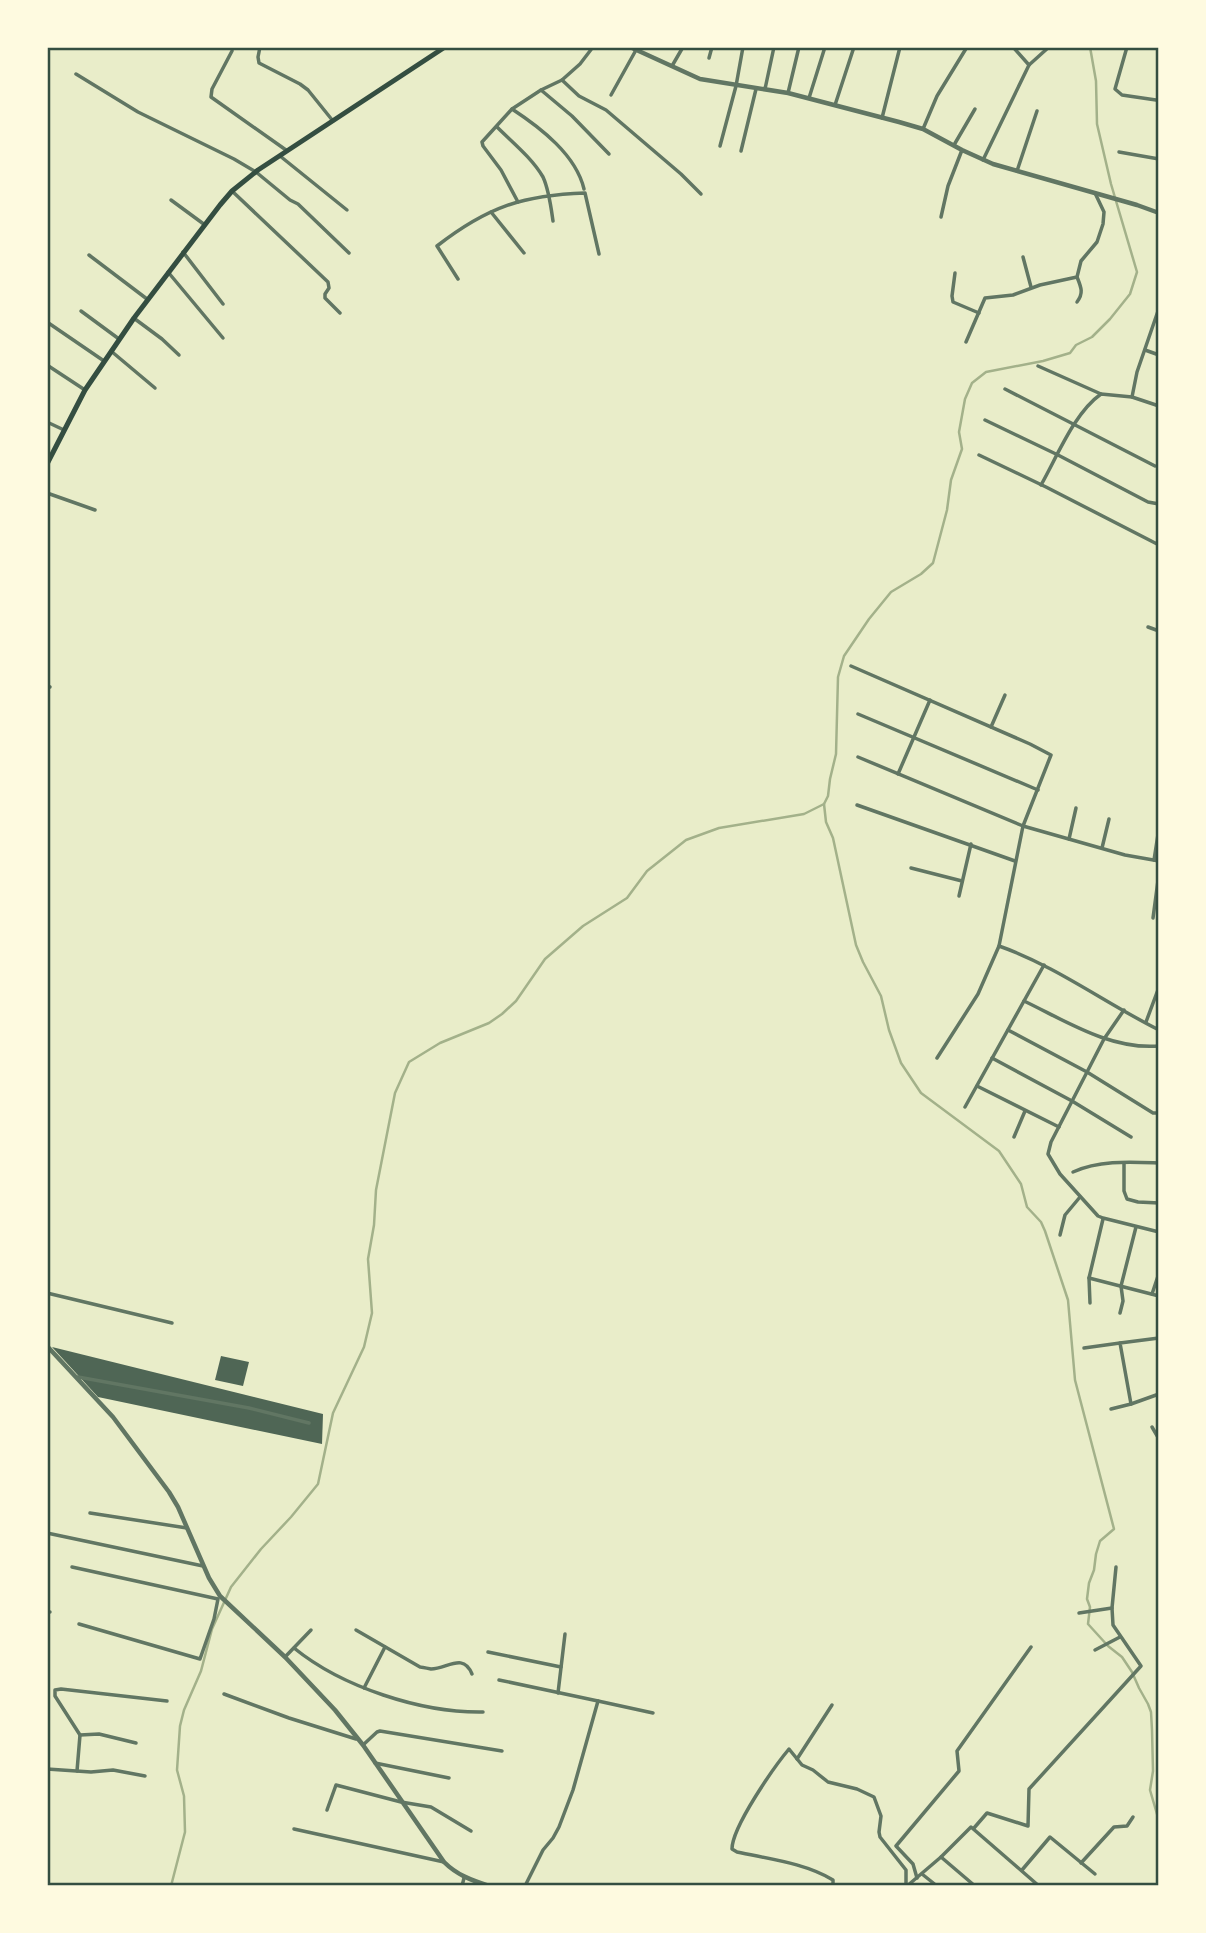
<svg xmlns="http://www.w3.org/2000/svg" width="1206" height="1933" viewBox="0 0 1206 1933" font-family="Barlow,sans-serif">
  <rect width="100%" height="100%" fill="#e9edc9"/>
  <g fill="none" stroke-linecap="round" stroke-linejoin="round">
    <g stroke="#a3b18a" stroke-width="2.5">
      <path d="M824,804L826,822L833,838L856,945L863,962L881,996L889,1030L901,1063L921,1093L999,1151L1021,1184L1027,1207L1041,1222L1045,1231L1068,1300L1075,1380L1114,1529L1100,1541L1096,1554L1094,1570L1089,1583L1087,1599L1090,1607L1088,1624L1108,1646L1122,1657L1132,1672L1139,1688L1148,1704L1151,1712L1152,1730L1153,1771L1150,1790L1159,1821"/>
      <path d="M171,1886L185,1832L184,1796L177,1770L180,1726L184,1710L201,1671L212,1629L231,1587L261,1549L291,1517L318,1484L333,1413L364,1347L372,1313L368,1259L374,1225L376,1190L395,1093L409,1062L440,1043L489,1023L502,1014L516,1001L545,959L583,926L627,898L647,871L686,840L719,828L804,814L824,804L828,796L830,779L836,754L838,677L844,656L869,619L891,592L921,574L933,563L947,510L951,480L962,449L959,432L965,399L972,383L986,372L1043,361L1070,353L1076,345L1092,337L1110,319L1130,294L1137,272L1111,184L1097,124L1096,81L1090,47"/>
    </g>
  </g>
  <g fill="#4f6655">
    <path d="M52,1347L323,1414L322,1444L98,1397Z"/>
    <path d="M221,1356L249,1362L243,1386L215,1380Z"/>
  </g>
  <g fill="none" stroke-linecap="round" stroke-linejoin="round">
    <g stroke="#617663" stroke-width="3.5">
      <path d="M260,47L258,57L259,63L300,84L308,90L333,121"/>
      <path d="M1127,47L1115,89L1122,95L1156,100"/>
      <path d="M232,51L212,89L211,97L286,150"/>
      <path d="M709,58L712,47"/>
      <path d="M1029,65L1049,47"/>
      <path d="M672,66L683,47"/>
      <path d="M76,74L138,112L234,159L256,172L290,200L298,204L349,253"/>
      <path d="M562,80L579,96L606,110L681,174L701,194"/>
      <path d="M765,89L774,47"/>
      <path d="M541,90L572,116L609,154"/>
      <path d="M788,93L799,47"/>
      <path d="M611,95L636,50"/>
      <path d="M809,98L825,47"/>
      <path d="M835,105L854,47"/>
      <path d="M512,109C541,128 576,155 584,189"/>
      <path d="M882,118L900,47"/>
      <path d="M497,127C512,142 532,158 543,177C549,190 551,207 553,221"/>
      <path d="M923,129L937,96L967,47"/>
      <path d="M954,145L975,109"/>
      <path d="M720,146L736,86L743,47"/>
      <path d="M741,151L756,89"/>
      <path d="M1119,152L1159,159"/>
      <path d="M280,156L347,210"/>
      <path d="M983,160L1029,65L1013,47"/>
      <path d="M1017,171L1037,111"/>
      <path d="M232,191L328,282L329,288L325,294V298L340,313"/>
      <path d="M171,200L205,225"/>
      <path d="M518,202L501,170L483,146L482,142L512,109L541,90L562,80L580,64L593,47"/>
      <path d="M491,212L524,253"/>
      <path d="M941,217L948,186L962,150"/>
      <path d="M183,252L223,304"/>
      <path d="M89,255L147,299"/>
      <path d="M1023,257L1031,287"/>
      <path d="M168,272L223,338"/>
      <path d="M955,273L952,296L953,302L979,313"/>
      <path d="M1077,277C1081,287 1084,293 1077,302"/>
      <path d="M458,279L437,246C487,207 523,195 585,193L599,254"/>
      <path d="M81,311L119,339"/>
      <path d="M135,319L162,339L179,355"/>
      <path d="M47,322L104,361"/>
      <path d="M966,342L985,298L1013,295L1040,285L1077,277L1081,261L1097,242L1103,224L1104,212L1095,193"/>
      <path d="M1145,350L1159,355"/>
      <path d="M111,351L155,388"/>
      <path d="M47,365L85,390"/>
      <path d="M1038,366L1101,394"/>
      <path d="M1005,389L1155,466"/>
      <path d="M1132,397L1137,372L1158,311"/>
      <path d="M985,420L1058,455L1148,502L1159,504"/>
      <path d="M47,422L64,430"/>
      <path d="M979,455L1046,487L1159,545"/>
      <path d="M1041,485C1057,457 1074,413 1101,394L1132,397L1159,406"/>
      <path d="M47,493L95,510"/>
      <path d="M1148,627L1159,631"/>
      <path d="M851,666L1030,744L1051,755L1023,826L999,946L978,994L937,1058"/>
      <path d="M47,686L50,687"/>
      <path d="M858,714L1038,790"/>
      <path d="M991,727L1005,695"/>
      <path d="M858,757L1023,826L1125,855L1159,861"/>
      <path d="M898,774L930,700"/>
      <path d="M857,805L1015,861"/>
      <path d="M1069,839L1076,808"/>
      <path d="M1102,848L1109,819"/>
      <path d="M1154,860L1159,828"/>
      <path d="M911,868L962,881"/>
      <path d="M959,896L971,844"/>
      <path d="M1153,918L1159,873"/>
      <path d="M999,946C1056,966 1105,1003 1159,1030"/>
      <path d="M1024,1001C1066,1021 1110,1050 1159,1046"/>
      <path d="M1124,1010L1104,1039L1051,1142L1048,1154L1060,1174L1098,1216L1103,1218L1159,1232"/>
      <path d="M1146,1022L1159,987"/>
      <path d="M1008,1030L1087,1072L1153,1113H1159"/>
      <path d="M992,1058L1072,1101L1131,1137"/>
      <path d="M977,1086L1059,1127"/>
      <path d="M965,1107L1044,965"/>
      <path d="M1014,1137L1025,1111"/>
      <path d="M1124,1163V1191L1127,1199L1138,1202L1159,1203"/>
      <path d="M1073,1172C1100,1160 1130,1162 1159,1163"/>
      <path d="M1060,1235L1065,1215L1080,1197"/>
      <path d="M1089,1278L1159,1296"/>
      <path d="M47,1293L172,1323"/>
      <path d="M1152,1294L1159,1273"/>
      <path d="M1090,1303L1089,1278L1103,1219"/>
      <path d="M1120,1313L1123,1301L1121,1286L1136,1227"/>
      <path d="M1084,1348L1120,1343"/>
      <path d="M78,1377L249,1408L309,1423"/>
      <path d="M1131,1404L1159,1394"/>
      <path d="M1111,1409L1131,1404L1120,1343L1159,1338"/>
      <path d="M1152,1427L1159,1439"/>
      <path d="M90,1513L187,1528"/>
      <path d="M47,1533L203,1566"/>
      <path d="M72,1567L218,1599L214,1619L200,1659L79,1624"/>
      <path d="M47,1612H50"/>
      <path d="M1079,1613L1112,1608L1116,1567"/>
      <path d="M356,1630L420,1667C421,1667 431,1669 431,1669C447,1669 463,1652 472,1674"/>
      <path d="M294,1648C342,1687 421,1713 483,1712"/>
      <path d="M1095,1650L1120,1637"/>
      <path d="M488,1652L561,1667"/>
      <path d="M285,1657L311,1630"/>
      <path d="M499,1680L598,1701L573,1790L559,1827L553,1838L543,1850L525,1886"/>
      <path d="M364,1688L385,1647"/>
      <path d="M558,1693L565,1634"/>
      <path d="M224,1694L289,1718L356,1739"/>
      <path d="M598,1701L653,1713"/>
      <path d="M80,1735L99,1734L136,1743"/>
      <path d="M363,1745L377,1732L380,1731L502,1751"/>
      <path d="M797,1759L832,1705"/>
      <path d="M375,1763L449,1778"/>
      <path d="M47,1769L91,1772L113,1770L145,1776"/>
      <path d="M77,1771L80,1735L55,1696V1690L61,1689L167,1701"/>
      <path d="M327,1810L336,1785L401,1802L431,1807L471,1831"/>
      <path d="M974,1828L987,1813L1028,1826L1029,1789L1141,1666L1113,1625L1112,1608"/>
      <path d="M294,1829L444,1862"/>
      <path d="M941,1857L975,1886"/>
      <path d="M1081,1863L1114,1827L1127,1826L1133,1817"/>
      <path d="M1022,1870L1050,1837L1095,1874"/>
      <path d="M922,1874L937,1886"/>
      <path d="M917,1878L913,1864L896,1846L959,1771L957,1751L1031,1647"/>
      <path d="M462,1886L464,1878"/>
      <path d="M833,1886V1880C805,1863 769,1859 737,1852L732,1849C732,1827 774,1767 789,1749L802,1765L813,1770L828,1782L857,1789L874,1797L881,1816L879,1832L880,1837L906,1870V1886"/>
      <path d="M907,1886L941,1857L971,1827L1039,1886"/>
    </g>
    <g stroke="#617663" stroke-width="4.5">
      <path d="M630,47L700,79L788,93L899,122L923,129L962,150L993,164L1137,205L1159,213"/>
      <path d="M47,1346L113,1417L169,1492L178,1507L209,1578L220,1596L285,1657L335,1710L363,1745L444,1862C457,1875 471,1880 489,1886"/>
    </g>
    <path stroke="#344e41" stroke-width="5" d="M47,464L85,390L134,318L220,205L232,191L258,170L445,47"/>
  </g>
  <rect width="1206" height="1933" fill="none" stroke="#fefae0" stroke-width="98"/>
  <rect x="49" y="49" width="1108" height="1835" fill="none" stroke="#344e41" stroke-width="2.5"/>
</svg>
